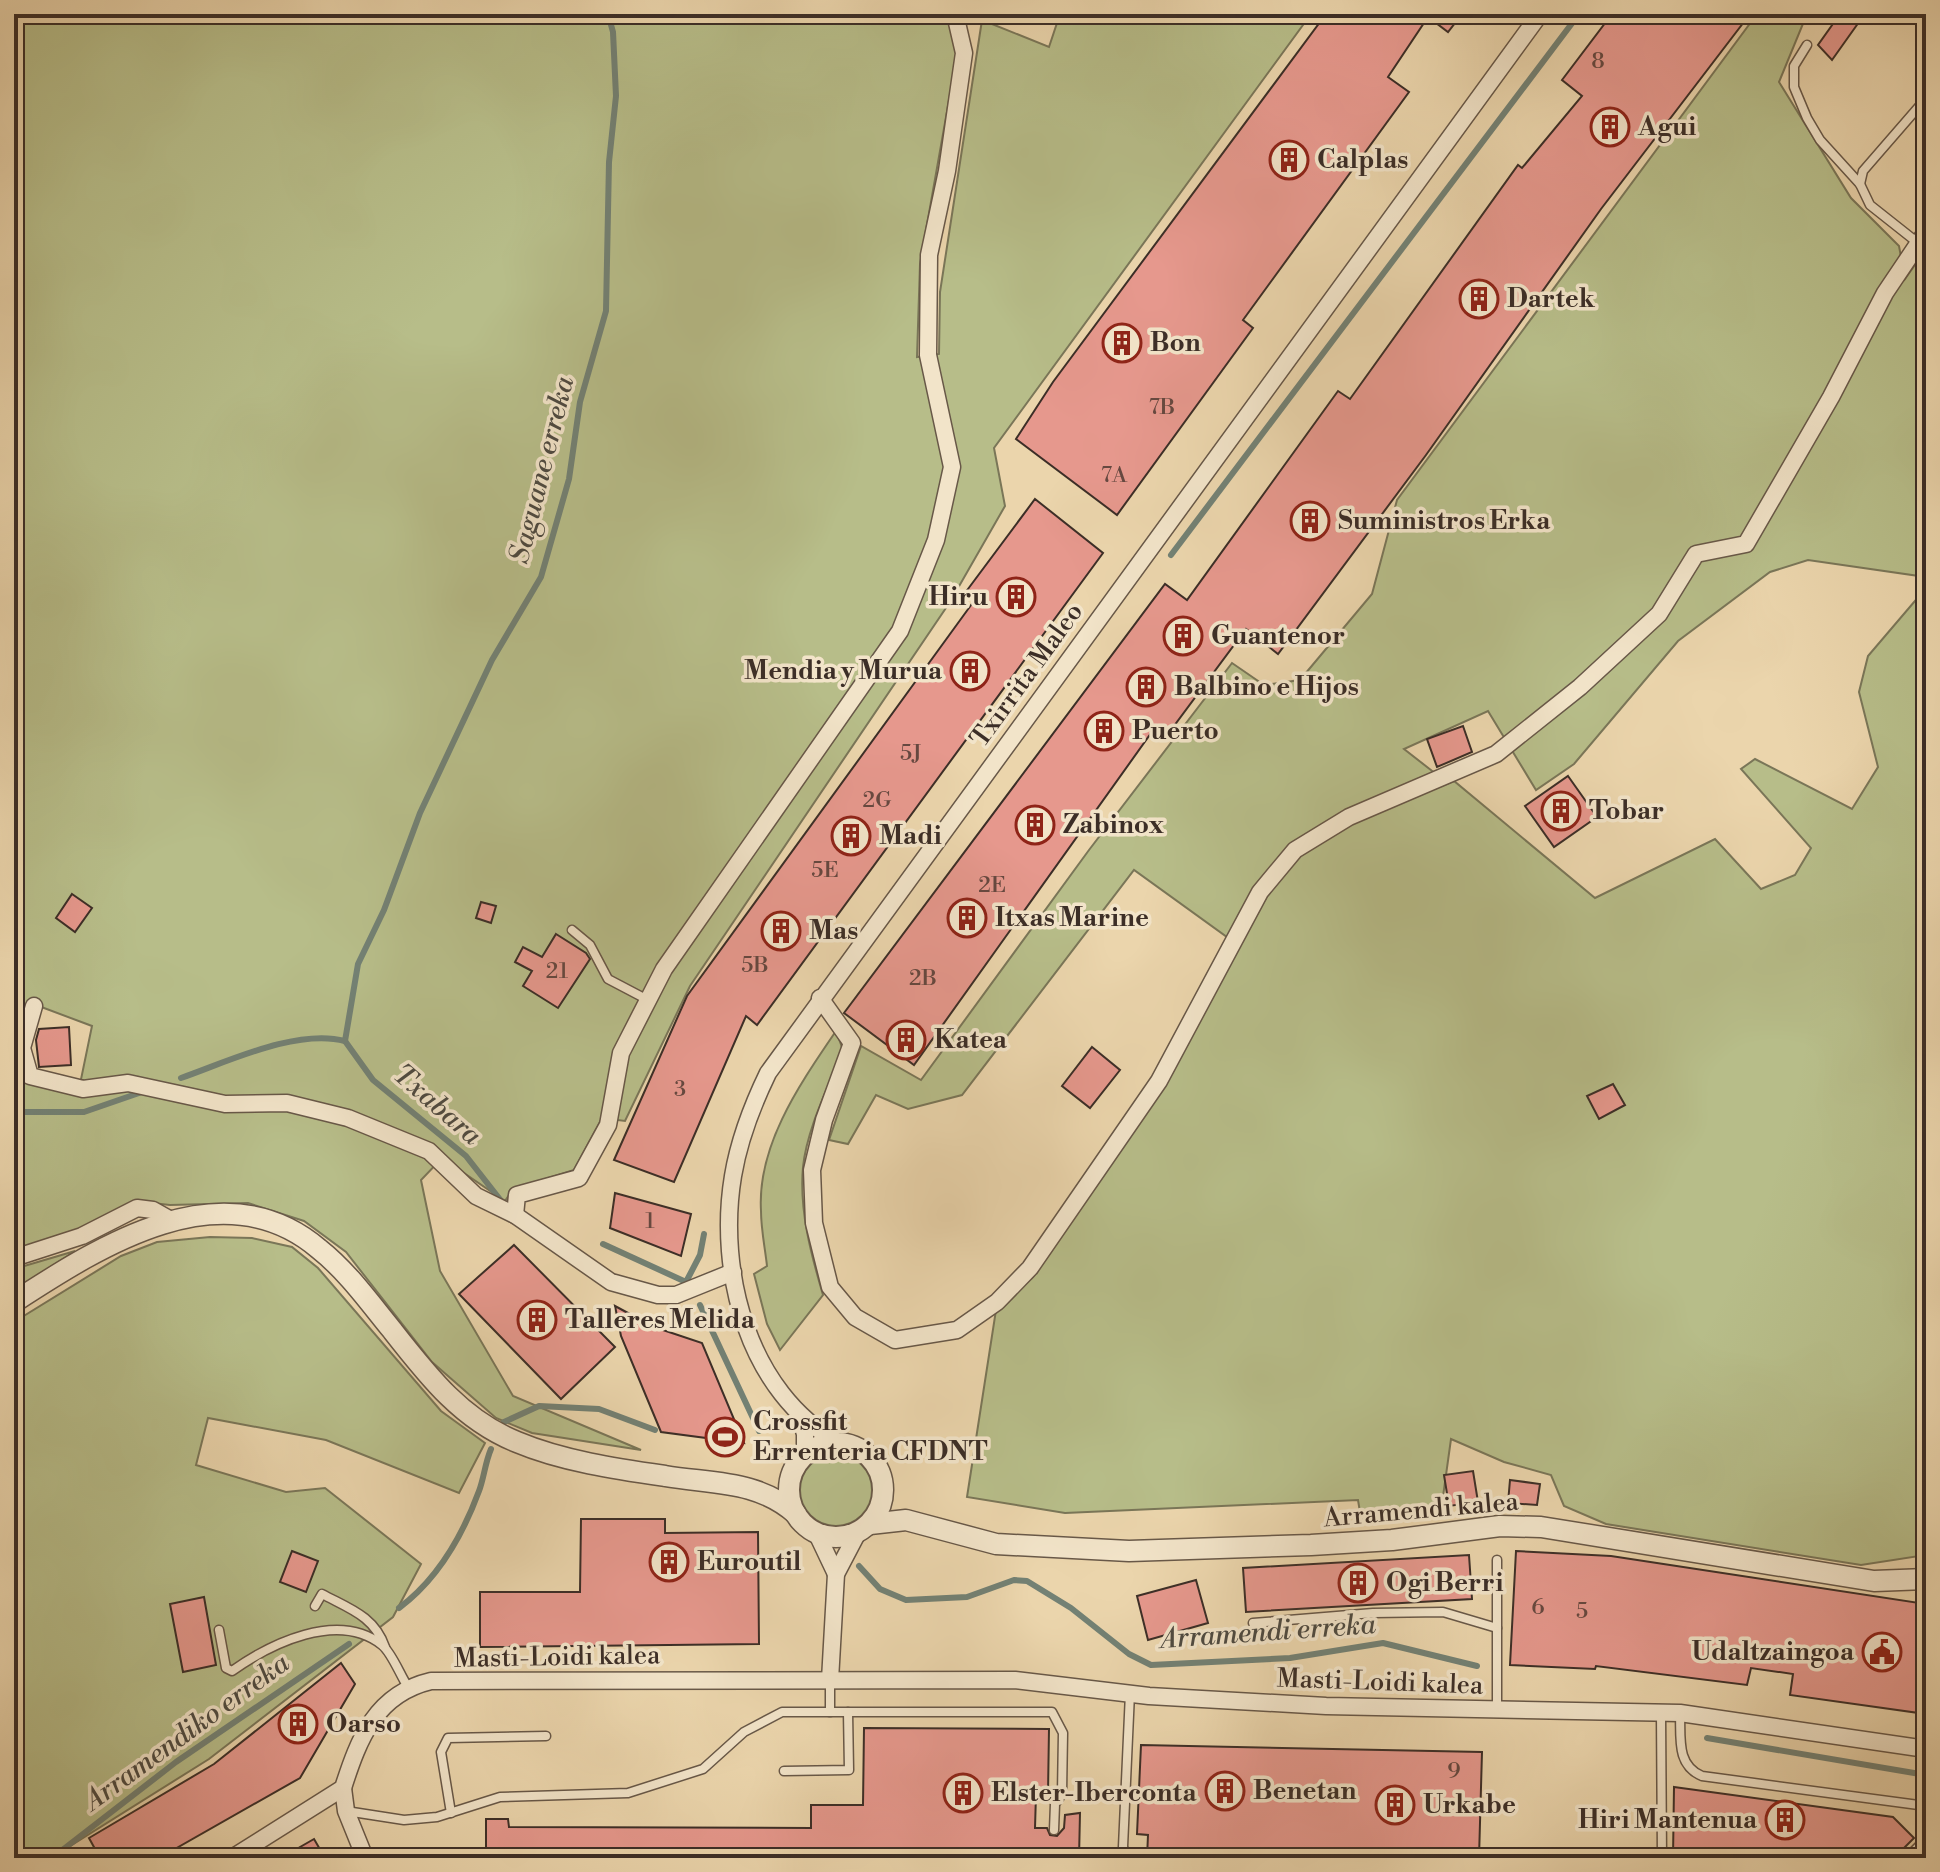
<svg xmlns="http://www.w3.org/2000/svg" width="1940" height="1872" viewBox="0 0 1940 1872" font-family="'Libre Bodoni',serif">
  <rect width="100%" height="100%" fill="#ebd5ac"/>
  <filter id="stains"><feTurbulence type="fractalNoise" baseFrequency=".0025" numOctaves="4"/><feColorMatrix values="0 0 0 0 .2 0 0 0 0 .09 0 0 0 0 .02 0 0 0 .5 -.17"/></filter>
  <radialGradient id="worn" r=".72"><stop offset=".6" stop-color="#630" stop-opacity="0"/><stop offset="1" stop-color="#630" stop-opacity=".3"/></radialGradient>
  <g fill="#b7bd89" stroke="#7a7658" stroke-width="2" fill-rule="evenodd">
    <path d="M14,14H948L957,55L920,264L917,357L939,354L940,292L982,20L1049,47L1060,14H1311L994,448L1005,506L950,602L690,986L625,1121L602,1118L574,1170L513,1189L505,1201L442,1158L421,1180L440,1271L513,1396L641,1450L532,1433L496,1418L432,1362L346,1252L304,1221L248,1203L170,1205L135,1201L86,1229L14,1254ZM28,1002L92,1026L78,1094L24,1081L15,1061Z"/>
    <path d="M1757,14H1807L1779,82L1851,198L1899,246L1905,279L1926,249V577L1808,560L1770,572L1678,641L1574,764L1536,790L1488,711L1404,749L1436,774L1292,845L1227,937L1134,870L962,1095L908,1109L876,1095L848,1144L829,1140L861,1046L921,1080L1089,850L1232,663L1264,685L1300,680L1372,594L1397,500Z"/>
    <path d="M1926,588V1555L1861,1565L1606,1524L1564,1506L1551,1475L1504,1462L1451,1439L1441,1511L1362,1524L1358,1500L1065,1513L967,1497L996,1310L1033,1277L1163,1084L1267,896L1299,855L1353,821L1454,781L1595,898L1715,839L1761,889L1795,875L1811,848L1741,769L1755,759L1852,809L1878,767L1859,692L1868,656Z"/>
    <path d="M836,1031L843,1050C829,1086 807,1128 803,1167C799,1210 811,1254 823,1295L780,1350L767,1324L754,1274L767,1266C765,1248 761,1229 761,1211C757,1145 800,1084 836,1031Z"/>
    <path d="M210,1237L252,1238L292,1247L318,1268L441,1411L485,1443L459,1493L326,1440L208,1418L196,1465L286,1492L325,1488L421,1564L393,1617L209,1759L51,1858H14V1322L121,1256L157,1242Z"/>
    <path d="M75,1251L14,1291V1269Z"/>
    <circle cx="836" cy="1490" r="36"/>
  </g>
  <g fill="none" stroke-linecap="round" stroke-linejoin="round">
    <g stroke="#738174" stroke-width="6">
      <path d="M1171,555L1579,14"/>
      <path d="M345,1041L358,964L384,910L420,813L492,660L541,577L569,479L580,402L606,311L609,162L616,96L613,32L608,14"/>
      <path d="M345,1041L373,1080L466,1156L502,1202"/>
      <path d="M181,1078C227,1062 297,1028 345,1041"/>
      <path d="M14,1112H84L139,1093"/>
      <path d="M603,1244L686,1282L700,1255L704,1234"/>
      <path d="M700,1305L759,1431"/>
      <path d="M504,1422L539,1406L599,1409L655,1430"/>
      <path d="M859,1566L880,1589L906,1600L967,1597L1014,1580L1027,1581L1071,1608L1129,1654L1151,1665L1290,1658L1383,1643L1477,1666"/>
      <path d="M399,1608C438,1579 462,1537 479,1491C484,1478 485,1463 491,1449"/>
      <path d="M1707,1738L1926,1775"/>
      <path d="M52,1858L176,1762L349,1644"/>
    </g>
  </g>
  <g fill="#e6988d" stroke="#3c2e27" stroke-width="2">
    <path d="M1326,14H1462L1448,32L1428,17L1388,77L1409,92L1243,320L1253,328L1117,515L1016,439L1053,382Z"/>
    <path d="M1612,14H1750L1601,209L1426,455L1278,654L1246,629L1165,738L1154,729L914,1065L844,1013L1165,584L1187,600L1338,391L1350,399L1518,165L1522,168L1582,96L1562,80Z"/>
    <path d="M1840,14L1859,22L1832,60L1818,45Z"/>
    <path d="M1035,499L1103,553L757,1025L746,1016L674,1182L614,1160L687,996L974,601L965,593Z"/>
    <path d="M1463,726L1472,752L1437,767L1427,739Z"/>
    <path d="M1568,776L1597,817L1554,847L1525,806Z"/>
    <path d="M72,894L92,908L75,932L56,918Z"/>
    <path d="M481,902L496,906L491,923L476,918Z"/>
    <path d="M556,934L586,953L590,959L558,1008L523,986L532,971L515,962L523,947L542,957Z"/>
    <path d="M69,1027L71,1065L39,1067L36,1040L39,1029Z"/>
    <path d="M1092,1047L1120,1070L1090,1108L1062,1086Z"/>
    <path d="M1613,1084L1625,1105L1599,1119L1587,1096Z"/>
    <path d="M615,1193L691,1214L681,1256L610,1228Z"/>
    <path d="M514,1245L615,1347L561,1399L459,1294Z"/>
    <path d="M615,1306L654,1327L702,1343L744,1443L661,1432L621,1336Z"/>
    <path d="M1473,1471L1478,1502L1449,1506L1444,1475Z"/>
    <path d="M1510,1480L1540,1484L1537,1505L1508,1503Z"/>
    <path d="M581,1519H665V1533L758,1532L759,1644L480,1647V1592H580Z"/>
    <path d="M292,1551L318,1561L306,1592L280,1582Z"/>
    <path d="M1516,1551L1611,1556L1926,1604V1714L1790,1695L1793,1674L1751,1668L1747,1685L1596,1666L1595,1669L1510,1665Z"/>
    <path d="M1469,1555L1472,1599L1246,1612L1243,1568Z"/>
    <path d="M1196,1580L1208,1623L1148,1640L1137,1596Z"/>
    <path d="M204,1597L216,1665L183,1672L170,1604Z"/>
    <path d="M341,1663L355,1684L300,1778L159,1858H100L89,1838L214,1764Z"/>
    <path d="M864,1728L1049,1729L1048,1794H1036L1035,1828H1047L1050,1835L1057,1836L1064,1828L1065,1815L1080,1813L1079,1858H486V1819H508L509,1827L811,1828V1805H863Z"/>
    <path d="M1141,1745L1482,1752L1479,1858H1147L1148,1835L1137,1834Z"/>
    <path d="M1674,1787L1893,1817L1914,1838L1894,1858H1673Z"/>
    <path d="M314,1839L325,1858H281Z"/>
  </g>
  <g fill="none" stroke-linecap="round" stroke-linejoin="round">
    <g stroke="#685848" stroke-width="11">
      <g id="service">
        <path d="M1807,45L1794,66V87L1807,118L1820,140L1860,184L1870,205L1918,243"/>
        <path d="M1860,184L1863,171L1922,103"/>
        <path d="M572,930L590,945L608,979L648,1000"/>
        <path d="M315,1606L322,1594C350,1609 374,1616 385,1647"/>
        <path d="M1253,1623L1373,1613L1443,1612L1497,1628"/>
        <path d="M219,1630L226,1668L232,1671C270,1644 338,1610 382,1645C392,1653 400,1675 408,1687"/>
        <path d="M1497,1709V1560"/>
        <path d="M830,1712V1680"/>
        <path d="M1661,1713L1662,1858"/>
        <path d="M1680,1713C1681,1738 1676,1765 1702,1776L1926,1806"/>
        <path d="M784,1771L849,1770L848,1712"/>
        <path d="M346,1811L404,1820L437,1817L500,1797L628,1793L703,1769L744,1732L782,1712H1052L1063,1733L1062,1794L1055,1804L1054,1830"/>
        <path d="M451,1813L441,1752L448,1738L546,1736"/>
        <path d="M1127,1858L1123,1847L1130,1693"/>
        <path d="M1907,1858L1926,1839"/>
      </g>
    </g>
    <g stroke="#685848" stroke-width="19">
      <g id="minor">
        <path d="M820,998L852,1043L824,1120L812,1170L814,1223L830,1287L855,1317L895,1340L957,1330L997,1302L1030,1268L1159,1081L1260,892L1295,850L1349,817L1496,754L1580,687L1659,614L1696,554L1746,544L1831,397L1885,293L1926,232"/>
        <path d="M34,1006L22,1048L30,1076L83,1089L128,1083L225,1104L287,1103L348,1118L429,1151L476,1196L515,1215L611,1282L658,1295H676L733,1272"/>
        <path d="M515,1215L517,1195L579,1178L608,1125L621,1053L664,969L900,631L936,540L952,467L928,355L929,255L947,171L964,53L955,14"/>
        <path d="M14,1258L82,1236L137,1208L153,1210L169,1219"/>
        <path d="M799,1414L805,1434V1455"/>
        <path d="M839,1443C748,1393 717,1272 733,1176C739,1140 752,1106 768,1073L1540,14"/>
        <path d="M817,1534L836,1574"/>
        <path d="M830,1680L836,1574L858,1532"/>
        <path d="M343,1788L346,1811L365,1858"/>
        <path d="M232,1858L343,1788C359,1738 376,1694 431,1681L1015,1680L1149,1696L1326,1706L1680,1713L1926,1749"/>
      </g>
    </g>
    <g stroke="#685848" stroke-width="23">
      <g id="tertiary">
        <path d="M14,1302C100,1246 223,1167 319,1249C348,1272 369,1302 392,1330C428,1376 462,1420 517,1442C562,1461 617,1469 665,1476C712,1484 758,1480 796,1514"/>
        <circle cx="836" cy="1490" r="47"/>
        <path d="M870,1524L906,1520L996,1544L1129,1551L1311,1545L1392,1540L1500,1526L1541,1527L1874,1581L1926,1579"/>
      </g>
    </g>
    <use href="#service" stroke="#f2e4c9" stroke-width="8"/>
    <use href="#minor" stroke="#f2e4c9" stroke-width="16"/>
    <use href="#tertiary" stroke="#f2e4c9" stroke-width="20"/>
  </g>
  <defs>
    <g id="building-ring" transform="scale(2)"><circle r="9.5" fill="#f2e4c9" stroke="#8f2418" stroke-width="1.5"/><path d="M-4-6H4V6H1V3H-1V6H-4ZM-2.5-4.3h1.7v1.8h-1.7ZM.8-4.3h1.7v1.8H.8ZM-2.5-1h1.7V.8h-1.7ZM.8-1h1.7V.8H.8Z" fill="#8f2418"/></g>
    <g id="stadium-ring" transform="scale(2)"><circle r="9.5" fill="#f2e4c9" stroke="#8f2418" stroke-width="1.5"/><path d="M0-5a6.5 5 0 1 0 0 10a6.5 5 0 1 0 0-10ZM-3.5-1.8h7v3.6h-7Z" fill="#8f2418"/></g>
    <g id="civic-ring" transform="scale(2)"><circle r="9.5" fill="#f2e4c9" stroke="#8f2418" stroke-width="1.5"/><path d="M-.6-6.5H3V-4.5H.6V-3L4-1V1h2V6H-6V1h2V-1L-.6-3ZM-1.2 2.5V6h2.4V2.5Z" fill="#8f2418"/></g>
  </defs>
  <g fill-rule="evenodd">
    <use href="#building-ring" x="1610" y="127"/>
    <use href="#building-ring" x="1289" y="160"/>
    <use href="#building-ring" x="1479" y="299"/>
    <use href="#building-ring" x="1122" y="343"/>
    <use href="#building-ring" x="1310" y="521"/>
    <use href="#building-ring" x="1016" y="597"/>
    <use href="#building-ring" x="1183" y="636"/>
    <use href="#building-ring" x="970" y="671"/>
    <use href="#building-ring" x="1146" y="687"/>
    <use href="#building-ring" x="1104" y="731"/>
    <use href="#building-ring" x="1561" y="811"/>
    <use href="#building-ring" x="1035" y="825"/>
    <use href="#building-ring" x="851" y="836"/>
    <use href="#building-ring" x="967" y="918"/>
    <use href="#building-ring" x="781" y="931"/>
    <use href="#building-ring" x="906" y="1040"/>
    <use href="#building-ring" x="537" y="1320"/>
    <use href="#stadium-ring" x="725" y="1437"/>
    <use href="#building-ring" x="669" y="1562"/>
    <use href="#building-ring" x="1358" y="1583"/>
    <use href="#civic-ring" x="1882" y="1652"/>
    <use href="#building-ring" x="298" y="1724"/>
    <use href="#building-ring" x="1225" y="1791"/>
    <use href="#building-ring" x="963" y="1793"/>
    <use href="#building-ring" x="1395" y="1805"/>
    <use href="#building-ring" x="1785" y="1820"/>
  </g>
  <g text-anchor="middle" dominant-baseline="central" stroke-width="7" stroke-linejoin="round" paint-order="stroke">
    <g font-size="22" fill="#664840">
      <text x="1598" y="61">8</text>
      <text x="1162" y="407">7B</text>
      <text x="1114" y="475">7A</text>
      <text x="911" y="753">5J</text>
      <text x="877" y="800">2G</text>
      <text x="825" y="870">5E</text>
      <text x="992" y="885">2E</text>
      <text x="755" y="965">5B</text>
      <text x="557" y="971">21</text>
      <text x="923" y="978">2B</text>
      <text x="680" y="1089">3</text>
      <text x="650" y="1221">1</text>
      <text x="1538" y="1607">6</text>
      <text x="1582" y="1611">5</text>
      <text x="1454" y="1771">9</text>
    </g>
    <g font-size="26" font-weight="bold" fill="#3c2e27" stroke="#f2e4c9" text-anchor="start">
      <text x="1638" y="127">Agui</text>
      <text x="1317" y="160">Calplas</text>
      <text x="1507" y="299">Dartek</text>
      <text x="1150" y="343">Bon</text>
      <text x="1338" y="521">Suministros Erka</text>
      <text x="988" y="597" text-anchor="end">Hiru</text>
      <text x="1211" y="636">Guantenor</text>
      <text x="942" y="671" text-anchor="end">Mendia y Murua</text>
      <text x="1174" y="687">Balbino e Hijos</text>
      <text x="1132" y="731">Puerto</text>
      <text x="1589" y="811">Tobar</text>
      <text x="1063" y="825">Zabinox</text>
      <text x="879" y="836">Madi</text>
      <text x="995" y="918">Itxas Marine</text>
      <text x="809" y="931">Mas</text>
      <text x="934" y="1040">Katea</text>
      <text x="565" y="1320">Talleres Melida</text>
      <text x="753" y="1422">Crossfit<tspan x="753" dy="30">Errenteria CFDNT</tspan></text>
      <text x="697" y="1562">Euroutil</text>
      <text x="1386" y="1583">Ogi Berri</text>
      <text x="1854" y="1652" text-anchor="end">Udaltzaingoa</text>
      <text x="326" y="1724">Oarso</text>
      <text x="1253" y="1791">Benetan</text>
      <text x="991" y="1793">Elster-Iberconta</text>
      <text x="1423" y="1805">Urkabe</text>
      <text x="1757" y="1820" text-anchor="end">Hiri Mantenua</text>
    </g>
    <g font-size="26" fill="#3c2e27" stroke="#f2e4c9">
      <text transform="translate(1027 675) rotate(-54)">Txirrita Maleo</text>
      <text transform="translate(1421 1510) rotate(-5)">Arramendi kalea</text>
      <text transform="translate(557 1657) rotate(-1)">Masti-Loidi kalea</text>
      <text transform="translate(1380 1682) rotate(2)">Masti-Loidi kalea</text>
    </g>
    <g font-size="28" font-style="italic" fill="#4e4a41" stroke="#f2e4c9">
      <text transform="translate(542 470) rotate(-76)">Saguane erreka</text>
      <text transform="translate(437 1105) rotate(41)">Txabara</text>
      <text transform="translate(1268 1632) rotate(-4)">Arramendi erreka</text>
      <text transform="translate(187 1732) rotate(-36)">Arramendiko erreka</text>
    </g>
  </g>
  <rect width="1940" height="1872" fill="none" stroke="#ebd5ac" stroke-width="48"/>
  <rect x="16" y="16" width="1908" height="1840" fill="none" stroke="#3c2e27" stroke-width="4"/>
  <rect x="24" y="24" width="1892" height="1824" fill="none" stroke="#3c2e27" stroke-width="2"/>
  <rect width="100%" height="100%" filter="url(#stains)"/>
  <rect width="100%" height="100%" fill="url(#worn)"/>
</svg>
